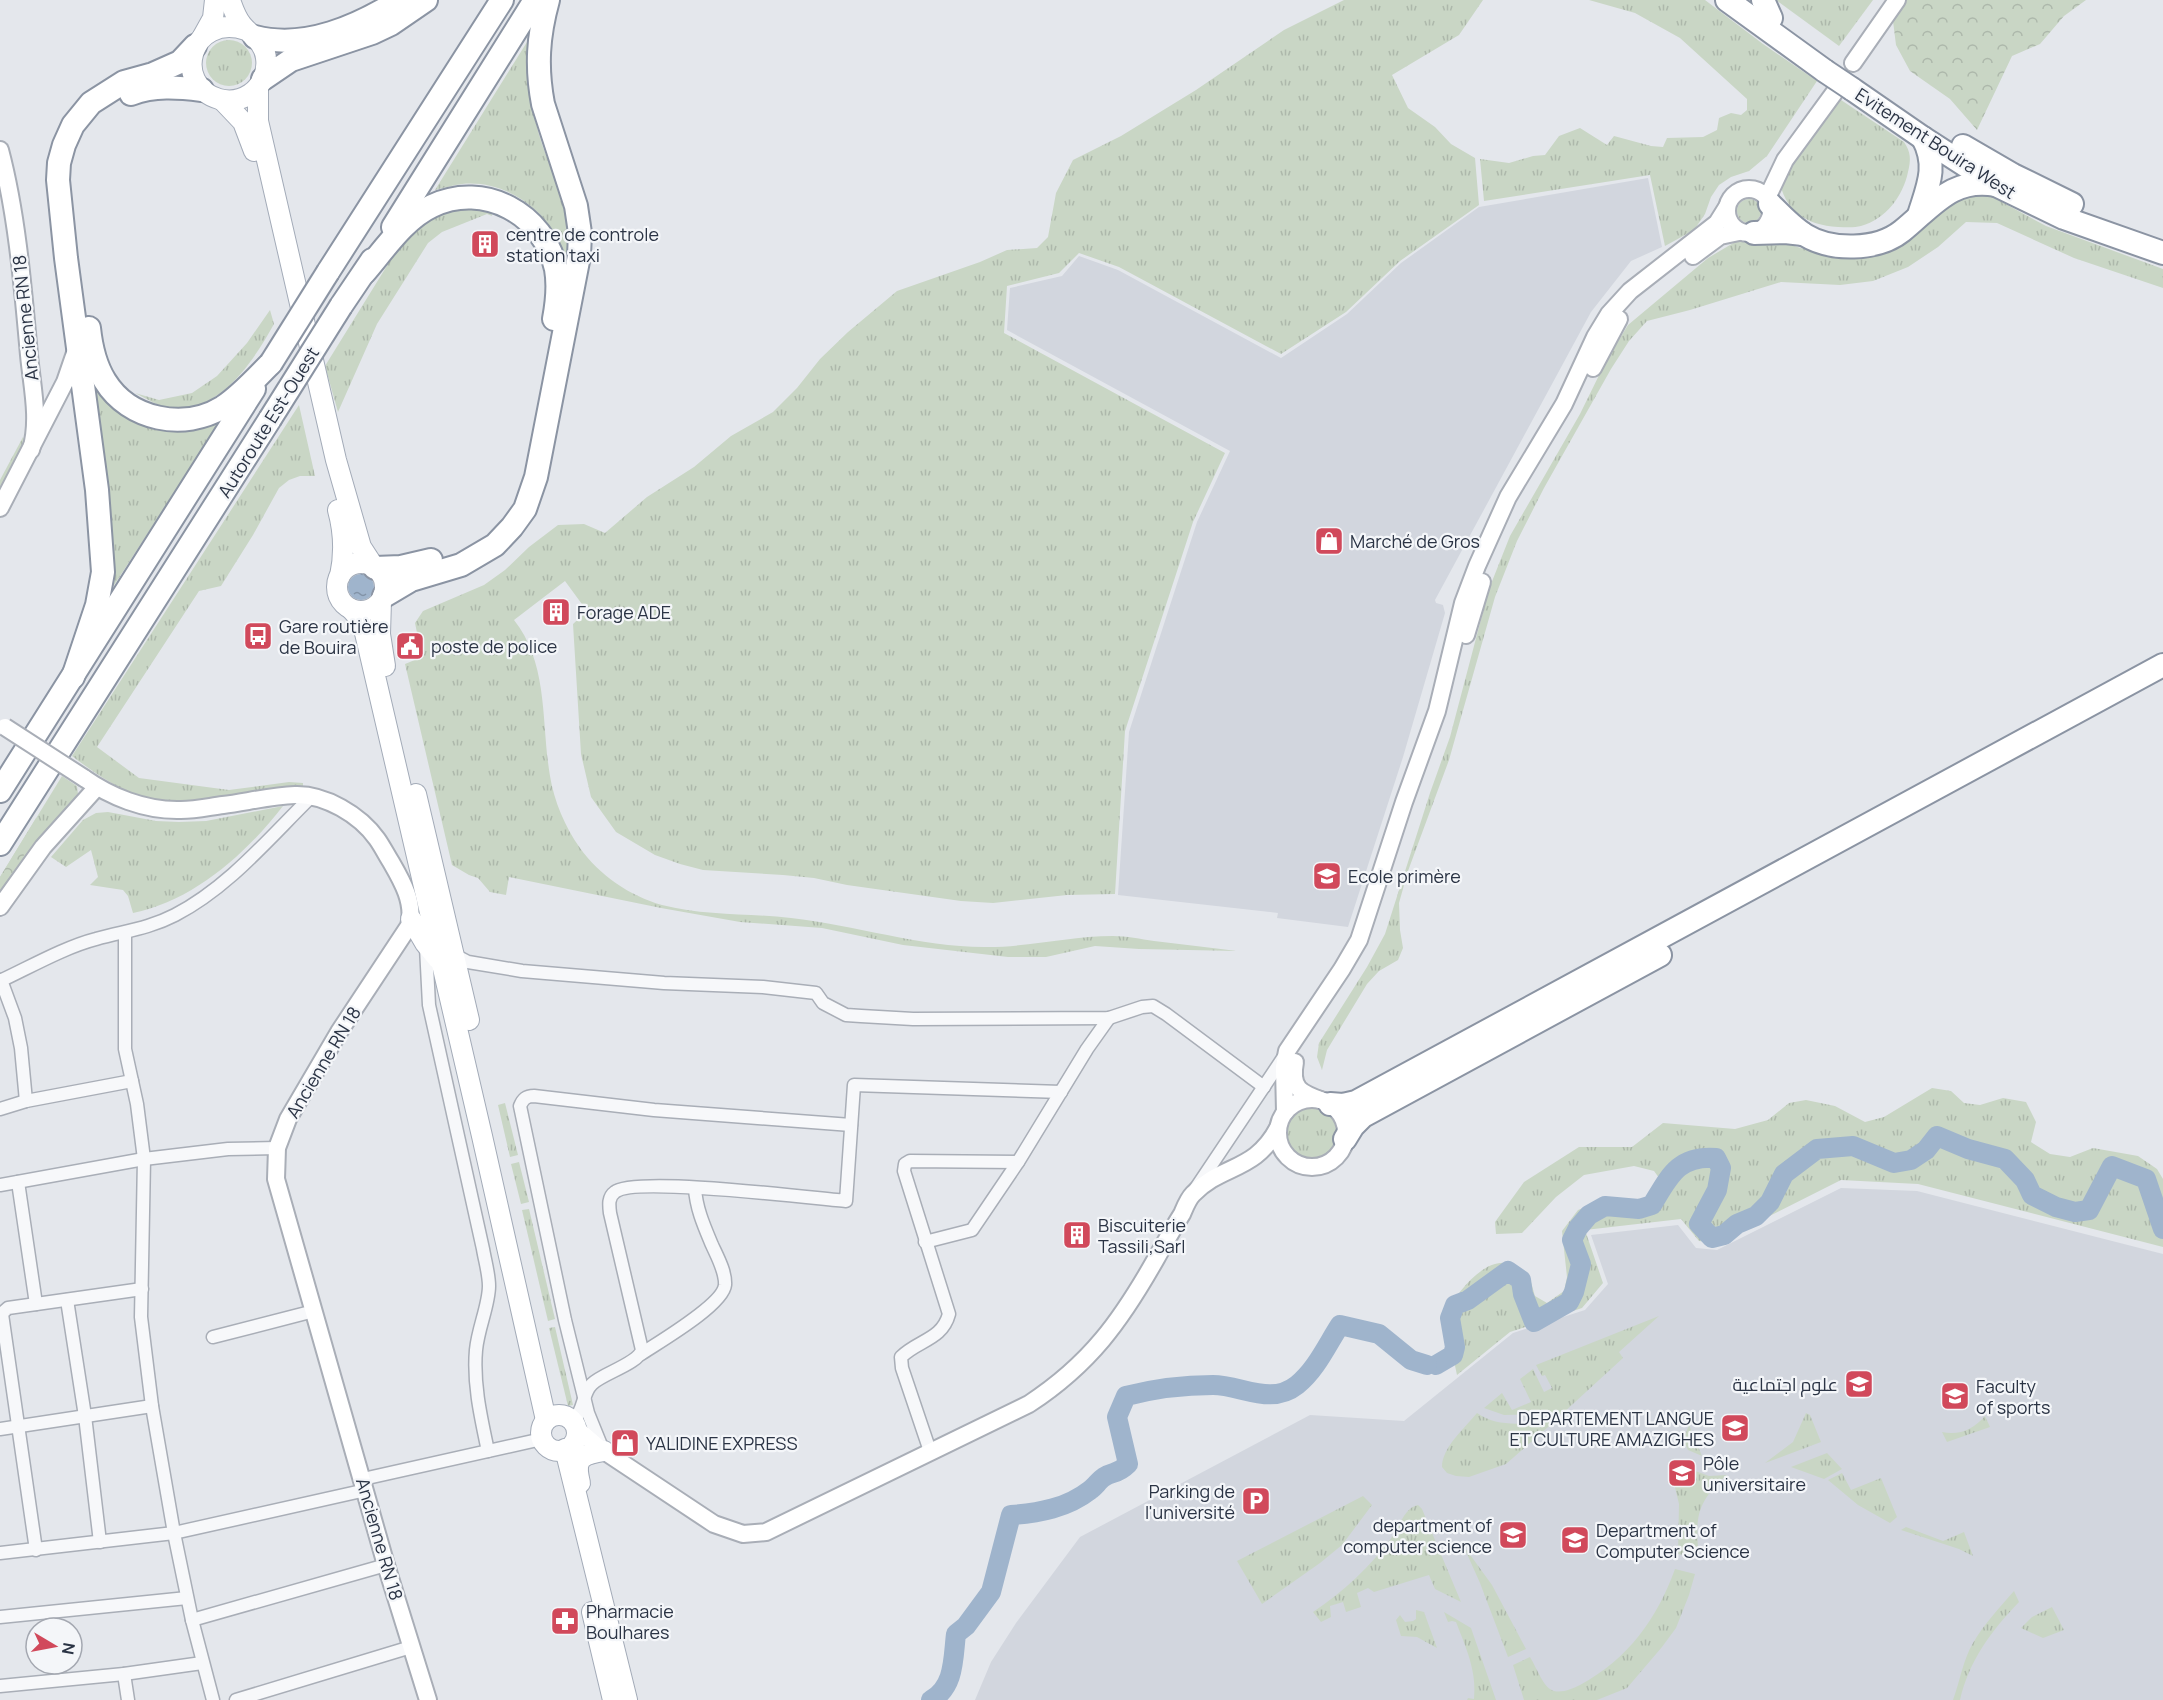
<svg xmlns="http://www.w3.org/2000/svg" width="2163" height="1700" viewBox="0 0 2163 1700" font-family="Manrope,Cairo,sans-serif">
  <defs>
    <pattern id="grass-tufts" width="24" height="20" patternUnits="userSpaceOnUse" patternTransform="scale(1.5)"><rect width="24" height="20" fill="#c9d6c5"/><path d="M3 7l-1-3M5 7V3M7 7l1-3M15 17l-1-3M17 17v-4M19 17l1-3" fill="none" stroke="#adb8ab"/></pattern>
    <pattern id="forest-crowns" width="20" height="18" patternUnits="userSpaceOnUse" patternTransform="scale(1.5)"><rect width="20" height="18" fill="#c9d6c5"/><path d="M2 6a3 3 0 1 1 6 0M12 15a3 3 0 1 1 6 0" fill="none" stroke="#adb8ab"/></pattern>
    <pattern id="water-ripples" width="26" height="14" patternUnits="userSpaceOnUse" patternTransform="scale(1.5)"><rect width="26" height="14" fill="#9fb4cc"/><path d="M2 4q2-2 4 0t4 0M15 11q2-2 4 0t4 0" fill="none" stroke="#8293a7"/></pattern>
  </defs>
  <rect width="100%" height="100%" fill="#e4e7ec"/>
  <g fill="#d2d6de">
    <path d="M1648,178L1662,247L1631,261L1591,312L1435,600L1436,603L1443,605L1445,613L1403,757L1348,927L1277,918L1278,913L1118,895L1129,732L1197,522L1230,451L1007,330L1010,288L1062,276L1079,256L1118,270L1281,358L1347,314L1401,263L1479,207Z"/>
    <path d="M1841,1188L1917,1191L2163,1254V1700H975L991,1662L1016,1623L1080,1537L1310,1415L1404,1421L1513,1333L1585,1310L1608,1284L1591,1235L1678,1225L1696,1248L1717,1250Z"/>
  </g>
  <g fill="url(#grass-tufts)">
    <path d="M1344,0H1483L1459,35L1392,75L1408,108L1435,127L1451,144L1475,158L1479,205L1400,261L1346,312L1281,354L1119,267L1079,253L1059,273L1007,286L1004,333L1225,453L1193,522L1125,731L1115,894L1067,895L993,903L961,901L847,885L814,878L783,875L703,870L680,864L655,855L616,832L591,797L581,754L573,624L587,611L565,581L514,620C549,664 541,723 550,776C554,801 565,827 580,848C599,875 630,896 662,905C704,916 748,913 791,918C855,925 924,948 988,947C1030,947 1071,936 1113,936C1126,936 1141,939 1154,941C1182,944 1210,948 1237,951L1139,949L1095,946L1046,957H1008L903,945L822,928L740,922L661,908L509,877L506,895L490,892L478,878L469,875L452,865L405,664L422,657L415,623L423,611L484,585L505,570L529,547L558,525L584,524L605,533L647,497L694,467L731,436L773,412L797,388L820,359L848,332L897,291L980,262L1007,250L1037,248L1048,237L1056,193L1073,160L1121,136L1196,90L1284,30Z"/>
    <path d="M1589,0H1705L1763,44L1817,81L1767,156L1749,171L1731,177L1719,185L1711,197L1705,214L1694,230L1665,246L1650,175L1484,201L1480,159L1509,163L1533,156L1545,155L1559,136L1580,128L1607,145L1614,136L1651,146L1663,147L1667,138L1703,137L1717,130L1719,118L1731,113L1741,115L1747,110V99L1680,38L1635,13Z"/>
    <path d="M1776,0H1873L1839,46Z"/>
    <circle cx="229" cy="63" r="23"/>
    <path d="M527,42C527,78 531,112 543,147C552,172 565,195 568,222C570,241 567,262 565,282C563,267 562,250 555,236C539,203 499,180 462,184C453,185 444,188 435,190Z"/>
    <path d="M1835,96L1904,142C1911,152 1911,160 1908,172C1903,196 1886,219 1861,226C1854,228 1845,227 1838,227C1806,225 1784,211 1779,178Z"/>
    <path d="M1966,192L1989,195L2046,226L2163,269V288L2074,258L1997,223L1966,222L1938,247L1908,267L1873,281L1840,285L1781,282L1690,310L1647,321L1629,341L1611,369L1544,488L1517,541L1495,597L1449,760L1408,871L1399,903L1400,930L1403,948L1398,960L1379,971L1367,984L1327,1050L1322,1070L1317,1057L1319,1043L1367,967L1385,934L1430,793L1450,737L1489,589L1510,536L1580,414L1607,359L1628,325L1708,258L1735,242L1778,241L1830,257L1853,259L1876,256L1899,243Z"/>
    <circle cx="1749" cy="211" r="12"/>
    <path d="M465,206L491,210L492,216L487,214L442,232L428,243L377,324L338,412L325,366L398,248L417,227L432,214Z"/>
    <path d="M270,310L274,324C254,360 221,412 173,408C159,407 147,399 135,393L159,400L192,393L217,376L247,343Z"/>
    <path d="M94,384L114,406L223,417L111,590L114,564L112,531Z"/>
    <path d="M299,405L315,476H300L289,480L279,488L253,535L221,586L199,591L97,747L139,778L229,790L289,782L303,783V787C251,794 175,813 126,791C108,782 89,769 72,756Z"/>
    <path d="M23,437L24,439L13,469L0,493V480Z"/>
    <path d="M62,776L77,786L78,794L0,894V877Z"/>
    <path d="M283,806C246,854 193,901 133,913L128,896L123,890L90,885L98,877L91,850L66,867L51,857L83,820L96,813L108,812L156,821L179,822L206,821Z"/>
    <path d="M1932,1088L1951,1091L1964,1103L1980,1105L2003,1098L2026,1102L2036,1122L2031,1142L2050,1154L2070,1157L2093,1148L2138,1156L2157,1169L2163,1179V1247L1918,1184L1841,1180L1716,1243L1699,1241L1681,1219L1585,1230L1603,1283L1582,1308L1510,1332L1457,1375L1444,1315C1460,1289 1495,1240 1527,1275C1531,1279 1533,1290 1535,1296L1547,1303L1564,1291L1567,1277L1562,1231L1578,1210L1607,1198L1644,1204L1659,1197L1662,1182L1654,1171L1634,1166L1584,1175L1556,1197L1522,1233L1496,1234L1495,1222L1524,1182L1579,1147H1632L1663,1123L1735,1129L1768,1120L1789,1103L1806,1100L1835,1106L1865,1122L1884,1117Z"/>
    <path d="M505,1103L518,1155L510,1157L498,1105Z"/>
    <circle cx="1312" cy="1133" r="25"/>
    <path d="M519,1162L529,1202L521,1204L511,1164Z"/>
    <path d="M529,1209L555,1319L548,1321L522,1210Z"/>
    <path d="M1659,1316L1619,1352L1623,1358L1562,1414L1504,1415L1484,1408L1502,1393L1512,1410L1531,1402L1520,1379L1533,1369L1544,1392L1552,1388L1545,1375L1542,1376L1536,1365Z"/>
    <path d="M555,1327L573,1405L568,1406L549,1328Z"/>
    <path d="M1477,1413C1499,1429 1530,1423 1556,1420L1506,1464L1469,1477L1456,1476L1447,1473L1442,1467C1442,1447 1465,1428 1477,1413Z"/>
    <path d="M1806,1413L1810,1415L1821,1442L1765,1463L1793,1442Z"/>
    <path d="M1985,1416L1990,1427L1947,1442L1942,1432C1959,1436 1974,1429 1985,1416Z"/>
    <path d="M1689,1425L1702,1456L1688,1450L1683,1440Z"/>
    <path d="M1827,1453L1842,1469L1824,1479L1791,1467Z"/>
    <path d="M1679,1465L1709,1476L1727,1475C1696,1503 1695,1517 1699,1558L1678,1554L1679,1504L1672,1475V1466Z"/>
    <path d="M1842,1473L1851,1490L1881,1478L1897,1517L1890,1523L1858,1505L1828,1480Z"/>
    <path d="M1363,1496L1372,1505L1342,1545L1320,1563L1262,1604L1237,1561Z"/>
    <path d="M1418,1505L1422,1509L1461,1602L1435,1589L1429,1575L1374,1592L1368,1588L1357,1593L1361,1607L1346,1612L1343,1602L1330,1606L1331,1617L1321,1622L1313,1612C1343,1592 1371,1566 1392,1537C1399,1527 1405,1507 1418,1505Z"/>
    <path d="M1906,1527L1943,1541L1964,1532L1973,1556L1959,1549L1901,1530Z"/>
    <path d="M1463,1545L1492,1585L1526,1649L1508,1657L1480,1583Z"/>
    <path d="M1675,1569L1695,1574L1689,1595L1676,1628L1662,1647L1627,1688L1597,1700H1524L1513,1665L1530,1657C1535,1665 1543,1685 1550,1689C1558,1695 1572,1689 1580,1685C1628,1659 1657,1619 1675,1569Z"/>
    <path d="M2014,1591L2019,1602C1991,1631 1969,1661 1960,1700H1953C1960,1681 1963,1660 1973,1643C1984,1624 2000,1607 2014,1591Z"/>
    <path d="M2052,1607L2064,1630L2043,1638L2021,1628L2032,1617Z"/>
    <path d="M1416,1610L1424,1612L1437,1648L1417,1637L1401,1636L1396,1620L1400,1615L1405,1622L1413,1621L1416,1619Z"/>
    <path d="M1444,1612L1471,1628L1496,1700H1467L1468,1698L1474,1699C1477,1671 1466,1648 1456,1622L1452,1621L1448,1622Z"/>
  </g>
  <g fill="url(#forest-crowns)">
    <path d="M1906,0H2086L2064,16L2040,44L2012,56L1977,130L1950,99L1910,71L1896,45L1893,21Z"/>
    <path d="M36,818L38,830L36,838L27,843L21,866L14,870L0,894V877Z"/>
  </g>
  <circle fill="url(#water-ripples)" cx="361" cy="587" r="13"/>
  <g fill="none" stroke-linecap="round" stroke-linejoin="round">
    <g stroke="#9fb4cc" stroke-width="20">
      <path d="M1436,1365L1453,1355L1455,1347L1450,1318L1455,1305L1468,1300L1508,1271L1521,1280L1523,1294L1534,1322L1569,1302L1574,1292L1581,1264L1572,1240L1578,1228L1589,1215L1605,1206L1639,1209L1652,1205C1669,1177 1678,1155 1716,1158L1721,1168L1717,1190L1699,1224L1712,1238L1724,1235L1737,1224L1756,1216L1770,1202L1784,1174L1817,1149L1853,1146L1894,1163L1911,1160L1926,1150L1937,1136L1968,1149L2005,1159L2025,1180L2032,1195L2056,1207L2075,1212L2089,1210L2112,1166L2146,1179L2163,1229"/>
      <path d="M931,1700C955,1687 953,1658 956,1634L966,1626L991,1592L1011,1515C1039,1513 1067,1508 1090,1490C1095,1487 1099,1480 1104,1477C1113,1471 1117,1475 1128,1464L1117,1417L1126,1396C1153,1389 1184,1385 1213,1385C1241,1385 1271,1406 1297,1385C1316,1370 1327,1345 1340,1325L1379,1334L1411,1360L1427,1365"/>
    </g>
    <g stroke="#a9aeb7" stroke-width="15">
      <g id="street">
        <path d="M125,933V1049L137,1104L144,1159L141,1317L152,1406L174,1533L192,1620L213,1700"/>
        <path d="M426,947L429,1005L483,1249C485,1261 489,1274 489,1286C489,1305 478,1328 476,1350C473,1384 481,1418 488,1451"/>
        <path d="M453,954L468,962L522,971L664,983L763,987L816,993L823,1003L846,1015L861,1016L913,1019L1109,1018L1142,1007L1153,1006L1166,1014L1264,1087"/>
        <path d="M1,980L15,1018L21,1048L26,1101"/>
        <path d="M0,981C30,967 65,947 96,939C124,931 148,929 175,915C229,887 269,838 312,796"/>
        <path d="M0,1109L26,1101L132,1081"/>
        <path d="M18,1182L36,1304"/>
        <path d="M0,1185L144,1159L228,1149L277,1148"/>
        <path d="M1196,1188L1283,1058"/>
        <path d="M925,1242L972,1230L1018,1162L1087,1049L1109,1018"/>
        <path d="M67,1300L85,1416L100,1542"/>
        <path d="M2,1314L36,1550"/>
        <path d="M0,1315L8,1308L142,1289"/>
        <path d="M213,1337L314,1311"/>
        <path d="M641,1354C659,1342 723,1305 725,1285C726,1272 717,1256 712,1245C704,1226 696,1208 695,1188"/>
        <path d="M573,1422C585,1409 582,1393 592,1384C603,1373 638,1364 642,1350L610,1213C609,1205 608,1197 615,1192C634,1176 811,1198 846,1201L854,1085L1061,1092"/>
        <path d="M0,1429L152,1406"/>
        <path d="M603,1450L588,1413L565,1320L520,1106C523,1099 526,1096 534,1096L654,1110L851,1125"/>
        <path d="M930,1451L902,1368L901,1357C918,1340 942,1340 949,1314L904,1171L905,1164L910,1161L1018,1162"/>
        <path d="M363,1479L542,1439"/>
        <path d="M0,1553L174,1533L366,1490"/>
        <path d="M0,1617L187,1598"/>
        <path d="M192,1620L386,1565"/>
        <path d="M124,1674L128,1700"/>
        <path d="M0,1686L124,1674L202,1663"/>
        <path d="M236,1700L411,1647"/>
      </g>
    </g>
    <g stroke="#a9aeb7" stroke-width="20">
      <g id="secondary">
        <path d="M1853,63L1897,0"/>
        <path d="M0,150C17,214 23,288 29,355C32,387 40,419 31,450"/>
        <circle cx="1749" cy="211" r="22"/>
        <path d="M1767,198L1785,160L1834,93"/>
        <path d="M1693,256L1720,236L1739,232"/>
        <path d="M1593,368L1619,319"/>
        <path d="M0,508L65,382L76,350"/>
        <path d="M1466,635L1482,582"/>
        <path d="M84,778C111,797 144,810 177,810C192,811 208,807 223,805C246,802 271,796 295,795C325,794 360,815 377,839C382,846 386,854 391,862C402,881 415,903 409,926L339,1032L288,1119L277,1148L276,1179L386,1565L428,1700"/>
        <path d="M0,907L43,847L97,787"/>
        <path d="M1295,1062C1290,1089 1301,1093 1323,1101"/>
        <circle cx="1312" cy="1133" r="34"/>
        <path d="M1285,1112L1284,1067L1287,1051L1342,969L1359,940L1404,802L1437,711L1463,603L1477,566L1508,497L1564,404L1595,337L1609,314L1630,291L1717,223L1727,207"/>
        <path d="M576,1428L598,1447L714,1524L743,1534L766,1532L1029,1404C1090,1364 1121,1321 1157,1257C1165,1243 1173,1228 1182,1214C1185,1207 1188,1199 1193,1194C1222,1164 1255,1172 1278,1128"/>
      </g>
    </g>
    <g stroke="#a3abb8" stroke-width="22">
      <g id="primary">
        <path d="M230,0C233,9 236,18 242,25C251,36 264,41 266,58C268,71 262,86 250,94C241,100 230,102 219,99C171,85 190,12 246,30"/>
        <path d="M203,36L213,18L215,0"/>
        <path d="M258,87V121L336,460L361,547L374,567"/>
        <path d="M223,101L243,122L254,151"/>
        <path d="M338,510C344,532 345,553 340,576"/>
        <circle cx="361" cy="587" r="24"/>
        <path d="M381,601L380,634L385,666"/>
        <path d="M351,609L358,617L365,633L482,1136L546,1420"/>
        <path d="M416,794L469,1020"/>
        <path d="M411,919L425,943L438,959"/>
        <circle cx="559" cy="1433" r="18"/>
        <path d="M565,1449L627,1700"/>
        <path d="M580,1483C574,1458 581,1455 604,1451"/>
        <path d="M592,1612L613,1700"/>
      </g>
    </g>
    <g stroke="#8b94a3" stroke-width="26">
      <g id="highway">
        <path d="M1727,0L1825,71"/>
        <path d="M1763,0L1771,18"/>
        <path d="M255,37C306,50 358,26 400,0"/>
        <path d="M263,79L291,60L372,33L391,24L426,0"/>
        <path d="M1852,89L1923,138L1996,185L2064,218L2163,253"/>
        <path d="M131,94C154,85 178,87 202,90"/>
        <path d="M1963,146L2013,175L2072,204"/>
        <path d="M1770,204C1781,215 1792,227 1805,235C1831,251 1877,251 1902,231C1933,206 1952,177 1996,185"/>
        <path d="M1919,215C1928,186 1938,166 1923,138"/>
        <path d="M393,227L535,0"/>
        <path d="M1754,233L1785,232L1803,234"/>
        <path d="M328,272L502,0"/>
        <path d="M364,273C384,250 404,219 432,206C484,181 544,214 556,269C559,286 557,303 554,319"/>
        <path d="M341,306L372,260"/>
        <path d="M89,328C91,347 95,365 105,381C129,420 184,431 223,407C241,395 256,378 271,363"/>
        <path d="M375,568L401,567L431,560"/>
        <path d="M384,596L411,580L461,565L495,545L512,527L525,509L536,477L579,256L580,233L576,206L543,104C536,67 538,36 548,0"/>
        <path d="M73,677L97,605L103,572L97,490L66,258L58,180L59,163L64,145L73,125L91,103L124,82L153,74L180,62L195,46"/>
        <path d="M0,791L254,389"/>
        <path d="M0,844L270,419"/>
        <path d="M1330,1104L1343,1105L1356,1102L2163,665"/>
        <path d="M1345,1139L1353,1126L1363,1116L1660,955"/>
      </g>
    </g>
    <use href="#street" stroke="#f7f8fa" stroke-width="12"/>
    <use href="#secondary" stroke="#fff" stroke-width="16"/>
    <use href="#primary" stroke="#fff" stroke-width="20"/>
    <use href="#highway" stroke="#fff" stroke-width="22"/>
    <g stroke="#a9aeb7" stroke-width="20" stroke-linecap="butt">
      <path id="secondary-bridge" d="M5,727L84,778"/>
    </g>
    <g stroke="#8b94a3" stroke-width="26" stroke-linecap="butt">
      <g id="highway-bridge">
        <path d="M1825,71L1852,89"/>
        <path d="M271,363L328,272"/>
        <path d="M270,419L341,306"/>
      </g>
    </g>
    <use href="#secondary-bridge" stroke="#fff" stroke-width="16"/>
    <use href="#highway-bridge" stroke="#fff" stroke-width="22"/>
  </g>
  <defs>
    <g id="building-square" transform="scale(1.5)"><rect x="-9" y="-9" width="18" height="18" rx="4" fill="#d1495b" stroke="#f4f6f9"/><path d="M-4-6H4V6H1V3H-1V6H-4ZM-2.5-4.3h1.7v1.8h-1.7ZM.8-4.3h1.7v1.8H.8ZM-2.5-1h1.7V.8h-1.7ZM.8-1h1.7V.8H.8Z" fill="#fff"/></g>
    <g id="shop-square" transform="scale(1.5)"><rect x="-9" y="-9" width="18" height="18" rx="4" fill="#d1495b" stroke="#f4f6f9"/><path d="M-5-2.5h2.3a2.7 3.5 0 0 1 5.4 0H5L5.5 6h-11ZM-1.5-2.5h3a1.5 2.3 0 0 0-3 0Z" fill="#fff"/></g>
    <g id="bus-square" transform="scale(1.5)"><rect x="-9" y="-9" width="18" height="18" rx="4" fill="#d1495b" stroke="#f4f6f9"/><path d="M-5-6H5V4H4V6H2V4H-2V6H-4V4H-5ZM-3.5-4V0h7V-4ZM-3.5 1.2v1.5H-2V1.2ZM2 1.2v1.5H3.5V1.2Z" fill="#fff"/></g>
    <g id="civic-square" transform="scale(1.5)"><rect x="-9" y="-9" width="18" height="18" rx="4" fill="#d1495b" stroke="#f4f6f9"/><path d="M-.6-6.5H3V-4.5H.6V-3L4-1V1h2V6H-6V1h2V-1L-.6-3ZM-1.2 2.5V6h2.4V2.5Z" fill="#fff"/></g>
    <g id="school-square" transform="scale(1.5)"><rect x="-9" y="-9" width="18" height="18" rx="4" fill="#d1495b" stroke="#f4f6f9"/><path d="M0-5L7-2L0 1L-7-2ZM-4 1L0 2.5L4 1V4Q0 6-4 4Z" fill="#fff"/></g>
    <g id="university-square" transform="scale(1.5)"><rect x="-9" y="-9" width="18" height="18" rx="4" fill="#d1495b" stroke="#f4f6f9"/><path d="M0-5L7-2L0 1L-7-2ZM-4 1L0 2.5L4 1V4Q0 6-4 4Z" fill="#fff"/></g>
    <g id="parking-square" transform="scale(1.5)"><rect x="-9" y="-9" width="18" height="18" rx="4" fill="#d1495b" stroke="#f4f6f9"/><path d="M-3.5-5.5H1a3.5 3.5 0 0 1 0 7H-1V5.5H-3.5ZM-1-3.4V-.6H.8a1.4 1.4 0 0 0 0-2.8Z" fill="#fff"/></g>
    <g id="pharmacy-square" transform="scale(1.5)"><rect x="-9" y="-9" width="18" height="18" rx="4" fill="#d1495b" stroke="#f4f6f9"/><path d="M-2-6h4v4h4v4h-4v4h-4v-4h-4v-4h4Z" fill="#fff"/></g>
  </defs>
  <g fill-rule="evenodd">
    <use href="#building-square" x="485" y="244"/>
    <use href="#shop-square" x="1329" y="541"/>
    <use href="#building-square" x="556" y="612"/>
    <use href="#bus-square" x="258" y="636"/>
    <use href="#civic-square" x="410" y="646"/>
    <use href="#school-square" x="1327" y="876"/>
    <use href="#building-square" x="1077" y="1235"/>
    <use href="#university-square" x="1859" y="1384"/>
    <use href="#university-square" x="1955" y="1396"/>
    <use href="#university-square" x="1735" y="1428"/>
    <use href="#shop-square" x="625" y="1443"/>
    <use href="#university-square" x="1682" y="1473"/>
    <use href="#parking-square" x="1256" y="1501"/>
    <use href="#university-square" x="1513" y="1535"/>
    <use href="#university-square" x="1575" y="1540"/>
    <use href="#pharmacy-square" x="565" y="1621"/>
  </g>
  <g text-anchor="middle" dominant-baseline="central" stroke-width="4.5" stroke-linejoin="round" paint-order="stroke">
    <g font-size="18" fill="#2b3445" stroke="#f4f6f9">
      <text transform="translate(1936 143) rotate(33)">Evitement Bouira West</text>
      <text transform="translate(25 318) rotate(-96)">Ancienne RN 18</text>
      <text transform="translate(268 422) rotate(-58)">Autoroute Est-Ouest</text>
      <text transform="translate(323 1062) rotate(-59)">Ancienne RN 18</text>
      <text transform="translate(380 1539) rotate(74)">Ancienne RN 18</text>
    </g>
    <g font-size="18" fill="#2b3445" stroke="#f4f6f9" text-anchor="start">
      <text x="506" y="234">centre de controle<tspan x="506" dy="21">station taxi</tspan></text>
      <text x="1350" y="541">Marché de Gros</text>
      <text x="577" y="612">Forage ADE</text>
      <text x="279" y="626">Gare routière<tspan x="279" dy="21">de Bouira</tspan></text>
      <text x="431" y="646">poste de police</text>
      <text x="1348" y="876">Ecole primère</text>
      <text x="1098" y="1225">Biscuiterie<tspan x="1098" dy="21">Tassili,Sarl</tspan></text>
      <text x="1838" y="1384" text-anchor="end">علوم اجتماعية</text>
      <text x="1976" y="1386">Faculty<tspan x="1976" dy="21">of sports</tspan></text>
      <text x="1714" y="1418" text-anchor="end">DEPARTEMENT LANGUE<tspan x="1714" dy="21">ET CULTURE AMAZIGHES</tspan></text>
      <text x="646" y="1443">YALIDINE EXPRESS</text>
      <text x="1703" y="1463">Pôle<tspan x="1703" dy="21">universitaire</tspan></text>
      <text x="1235" y="1491" text-anchor="end">Parking de<tspan x="1235" dy="21">l'université</tspan></text>
      <text x="1492" y="1525" text-anchor="end">department of<tspan x="1492" dy="21">computer science</tspan></text>
      <text x="1596" y="1530">Department of<tspan x="1596" dy="21">Computer Science</tspan></text>
      <text x="586" y="1611">Pharmacie<tspan x="586" dy="21">Boulhares</tspan></text>
    </g>
  </g>
  <g transform="translate(54 1646) rotate(100)"><circle r="28" fill="#f4f6f9" stroke="#a4a8b1" stroke-width="1.5"/>
  <path d="M0-4.5L10 22L0 15L-10 22Z" fill="#d1495b"/>
  <text y="-9" font-size="16" font-weight="bold" text-anchor="middle" fill="#2b3445">N</text>
  </g>
</svg>
